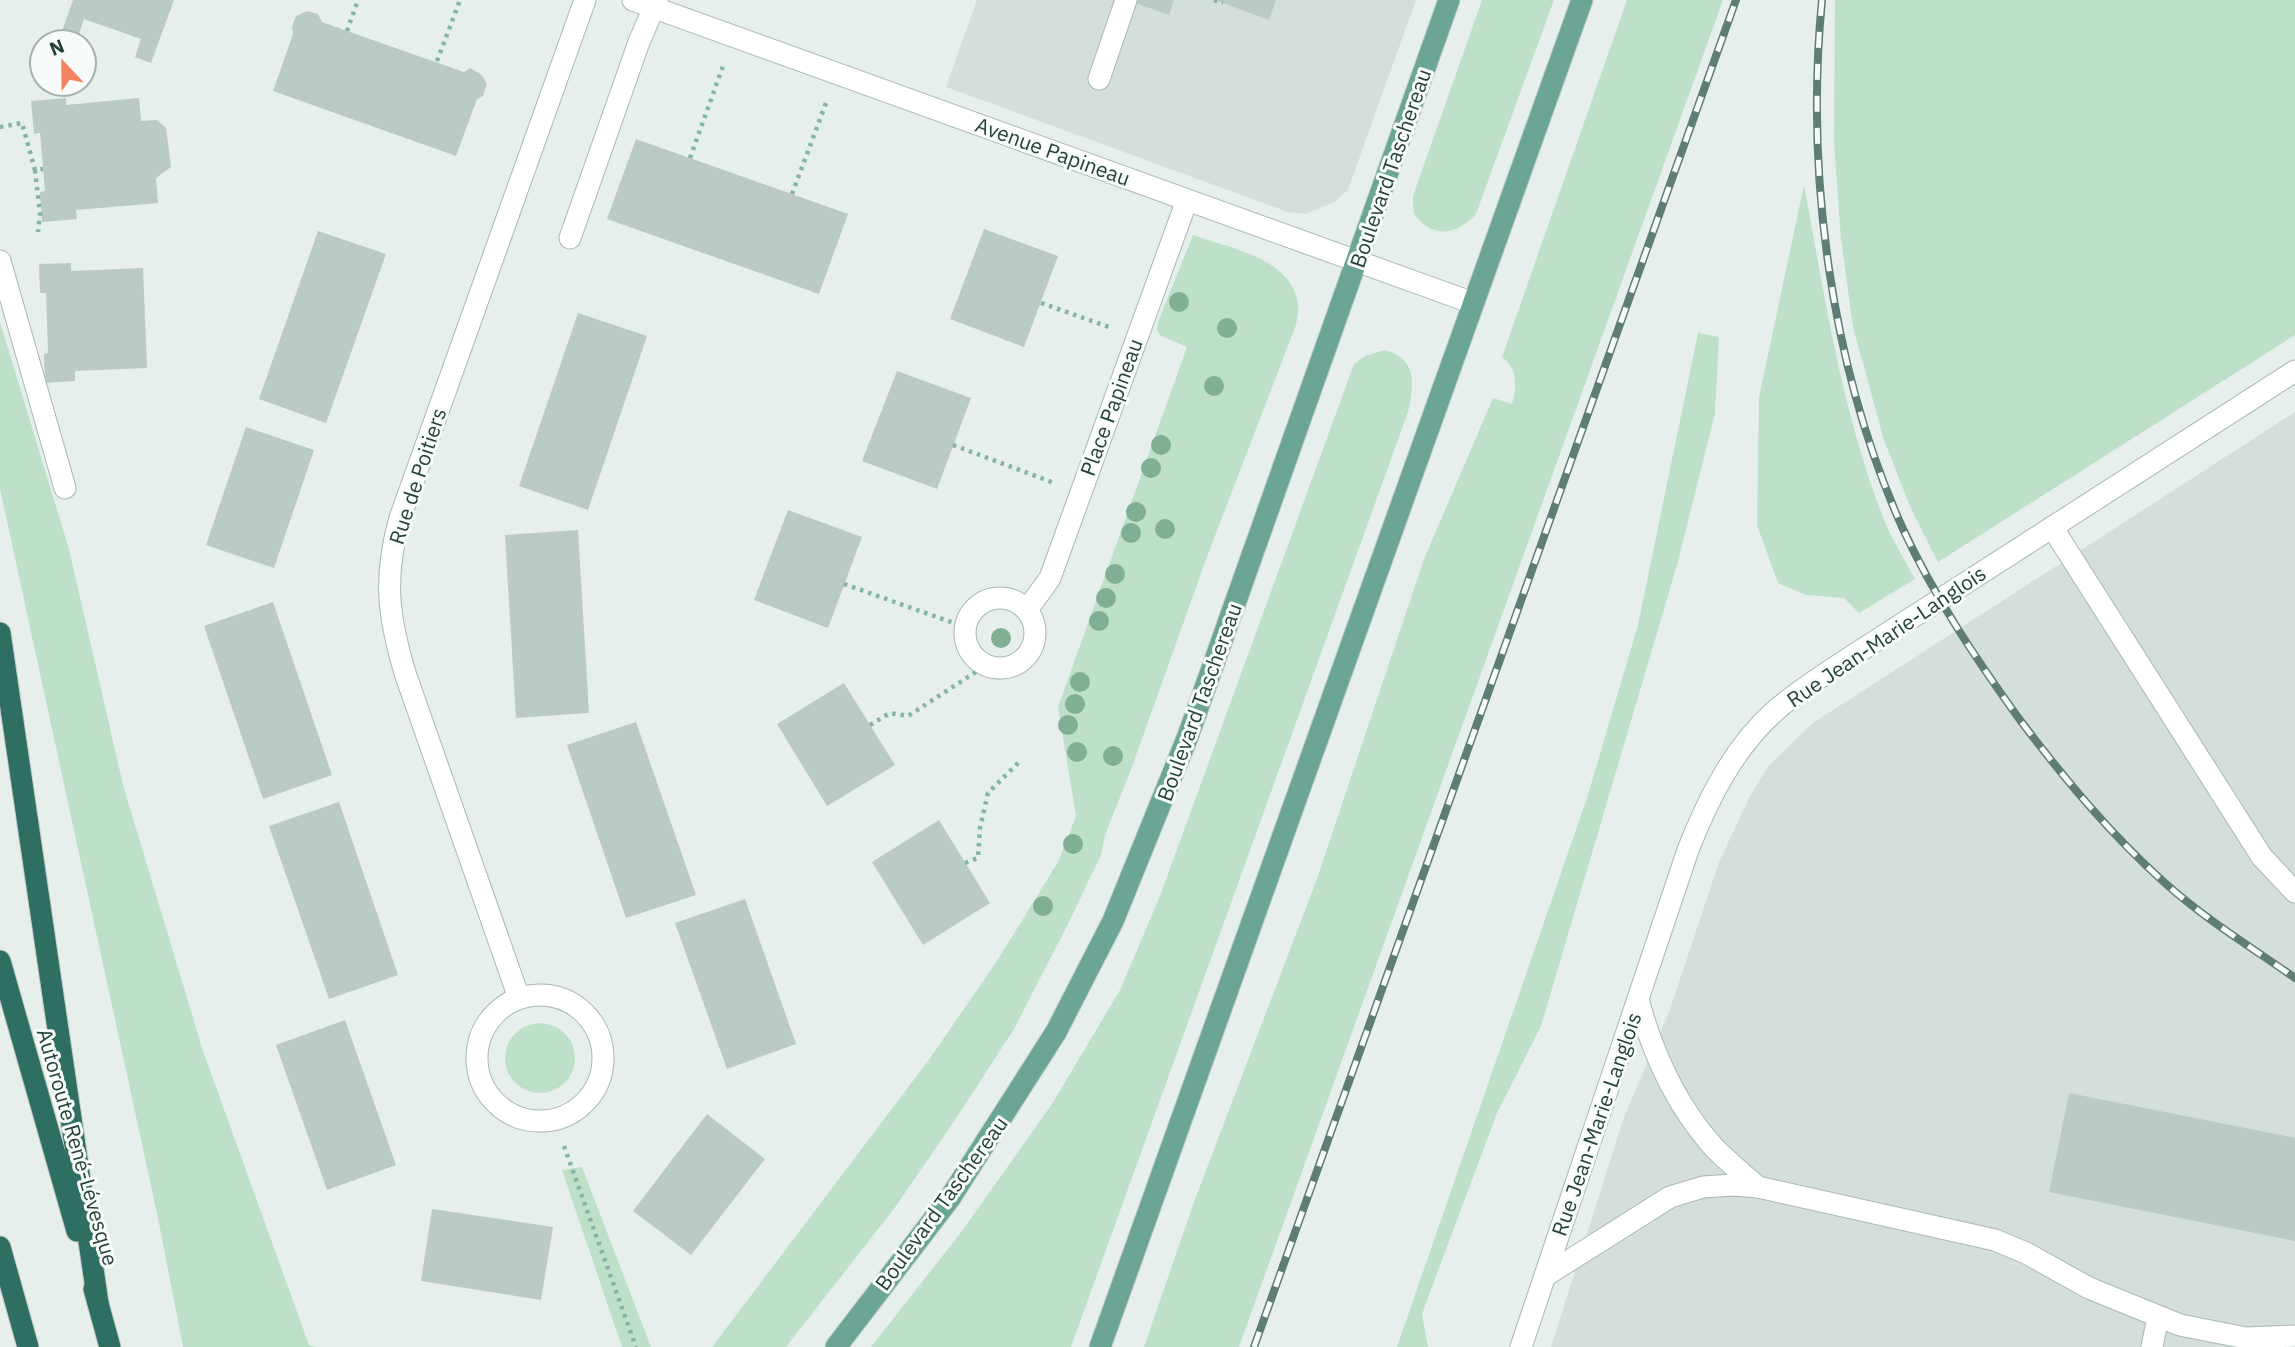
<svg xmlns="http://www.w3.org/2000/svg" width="2295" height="1347" viewBox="0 0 2295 1347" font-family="'IBM Plex Sans',sans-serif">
  <rect width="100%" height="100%" fill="#e6efeb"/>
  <g fill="#d4dfda">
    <path d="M977,0H1416L1348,190L1335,202L1305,214L1288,212L946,87Z"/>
    <path d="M2295,412V1347H1551L1624,1117L1669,1012L1719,862L1750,796L1769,765L1813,723Z"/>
  </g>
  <g fill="#bfe0c8">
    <path d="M1482,0H1554L1476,214C1462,229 1445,238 1426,226C1422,223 1417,219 1414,213C1413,209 1413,201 1413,196Z"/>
    <path d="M1627,0H1723L1239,1347H1144L1194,1202L1318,876L1424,559L1493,398L1512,404C1517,387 1518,369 1502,357Z"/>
    <path d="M1835,0H2295V335L1938,562L1909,504L1884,440L1853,327L1841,239L1834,142Z"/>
    <path d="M1804,185C1825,298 1842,414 1885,522C1893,541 1905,560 1915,579L1859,613L1844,598L1806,595L1778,583L1757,525L1759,397Z"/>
    <path d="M1193,235C1229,248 1292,258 1298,304C1299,310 1297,319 1296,325L1208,554L1132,767L1105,835L1101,855L1067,926L1014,1029L957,1117L896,1206L786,1347H712L928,1061L997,961L1058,862L1076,816L1058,707L1187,347L1161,336L1157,330L1158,322Z"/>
    <path d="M0,322L69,549L123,785L203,1051L309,1345L316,1347H183L158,1218L0,489Z"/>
    <path d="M1698,333L1719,337L1715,413L1677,565L1541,1026L1497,1113L1422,1314L1428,1347H1397L1587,798L1638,625Z"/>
    <path d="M1384,350C1418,358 1414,385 1408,412L1071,1347H871L962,1231L1052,1104L1120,990L1160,896L1354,364L1365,356Z"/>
    <circle cx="540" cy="1058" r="35"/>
    <path d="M582,1167L651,1347H622L562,1170Z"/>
  </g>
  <g fill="#bbcac4">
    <path d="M73,0H174L151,63L135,57L141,39L84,19L78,37L62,31Z"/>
    <path d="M1127,0H1174L1169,15Z"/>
    <path d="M1215,0H1276L1269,20Z"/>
    <path d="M307,11L318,14L322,22L347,31L464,72L470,68L482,75L487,84L483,96L477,99L456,156L273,91L293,34L292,27L296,16Z"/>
    <path d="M66,98V105L139,98L141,121L157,120L166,128L171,167L156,178L158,203L76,210L77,219L42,222L40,192L45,191L40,133L34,134L31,101Z"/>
    <path d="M636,139L848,214L819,294L607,219Z"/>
    <path d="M984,229L1058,256L1024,347L950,319Z"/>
    <path d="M318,231L386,254L326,423L259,399Z"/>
    <path d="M71,263V271L143,268L147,368L75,371V381L45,383L44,354L48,353L46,293H40L39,264Z"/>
    <path d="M578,313L647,336L588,510L519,486Z"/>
    <path d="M897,371L971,398L937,489L862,461Z"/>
    <path d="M246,427L314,450L274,568L206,545Z"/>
    <path d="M788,510L862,537L828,628L754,600Z"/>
    <path d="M578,530L589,713L516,718L505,535Z"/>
    <path d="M273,602L332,775L263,799L204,626Z"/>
    <path d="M844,683L895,765L827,806L777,724Z"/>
    <path d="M636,722L696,895L626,918L567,745Z"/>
    <path d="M339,802L398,975L329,999L269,826Z"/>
    <path d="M939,820L990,903L923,945L872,862Z"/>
    <path d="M745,899L796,1044L727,1069L675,923Z"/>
    <path d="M345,1020L396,1165L327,1190L276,1045Z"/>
    <path d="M2069,1093L2295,1138V1241L2049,1192Z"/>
    <path d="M707,1114L765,1159L691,1255L633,1211Z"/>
    <path d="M432,1209L553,1227L541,1300L421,1281Z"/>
  </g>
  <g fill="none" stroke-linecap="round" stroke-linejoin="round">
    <g stroke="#a8b8b2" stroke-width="23">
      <g id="minor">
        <path d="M633,0L1473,303"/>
        <path d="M1099,79L1126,0"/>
        <path d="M570,238L639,42L657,0"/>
        <path d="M0,261L65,488"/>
        <path d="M2052,527L2262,857L2295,892"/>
        <circle cx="1000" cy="633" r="35"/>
        <path d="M1027,610L1050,578L1187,200"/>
        <circle cx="540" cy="1058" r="63"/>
        <path d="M519,998L406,676C388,617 383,578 400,518L585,0"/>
        <path d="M1758,1187L1995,1240L2026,1253L2089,1288L2180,1325L2246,1338L2295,1336"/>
        <path d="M1545,1276L1670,1197L1703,1187L1733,1185L1758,1187C1742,1173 1724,1159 1710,1143C1674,1101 1652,1052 1638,999"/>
        <path d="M1521,1347L1688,850C1708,799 1734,747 1776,710C1798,691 1822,676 1846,660L2295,371"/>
        <path d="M2152,1347L2158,1317"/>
      </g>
    </g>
    <g stroke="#c2cac8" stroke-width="23">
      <g id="major">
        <path d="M836,1347L950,1198L1056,1032L1113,921L1188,736L1449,0"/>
        <path d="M1100,1347L1582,0"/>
      </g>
    </g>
    <g stroke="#c2cac8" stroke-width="23">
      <g id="highway">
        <path d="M0,633L98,1303"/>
        <path d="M0,961L77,1231"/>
        <path d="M0,1247L28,1347"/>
        <path d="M94,1289L110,1347"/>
      </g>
    </g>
    <g stroke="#86b3a5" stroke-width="4.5" stroke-dasharray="3.5 5" stroke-linecap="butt">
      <path d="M1214,0L1223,3"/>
      <path d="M347,31L358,0"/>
      <path d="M437,61L460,0"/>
      <path d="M0,127L22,123L35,170L43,169"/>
      <path d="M690,158L723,66"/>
      <path d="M35,170L40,213L38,232"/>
      <path d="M792,194L826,103"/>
      <path d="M1041,303L1109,327"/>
      <path d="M953,445L1054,483"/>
      <path d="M844,584L965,627"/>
      <path d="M870,725L890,713L908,716L985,666"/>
      <path d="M965,863L978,858L980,828L988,793L1019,762"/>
      <path d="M564,1146L636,1347"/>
    </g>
    <use href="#minor" stroke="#fff" stroke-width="21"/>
    <use href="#major" stroke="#6aa596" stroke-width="21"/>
    <use href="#highway" stroke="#2f6f62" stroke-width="21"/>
    <g stroke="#5f7d75" stroke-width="8">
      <g id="rail">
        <path d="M1822,0C1805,174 1831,369 1903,529C1935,598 1976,659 2020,720C2064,778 2110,834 2165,883C2205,919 2251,947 2295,978"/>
        <path d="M1254,1347L1736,0"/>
      </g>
    </g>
    <use href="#rail" stroke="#f7fbf9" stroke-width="5" stroke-dasharray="16" stroke-linecap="butt"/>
  </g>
  <g fill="#80af93">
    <circle cx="1179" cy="302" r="10"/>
    <circle cx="1227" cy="328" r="10"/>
    <circle cx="1214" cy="386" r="10"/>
    <circle cx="1161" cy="445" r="10"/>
    <circle cx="1151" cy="468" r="10"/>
    <circle cx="1136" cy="512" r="10"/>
    <circle cx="1165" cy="529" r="10"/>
    <circle cx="1131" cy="533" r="10"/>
    <circle cx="1115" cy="574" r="10"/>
    <circle cx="1106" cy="598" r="10"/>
    <circle cx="1099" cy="621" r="10"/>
    <circle cx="1001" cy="638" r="10"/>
    <circle cx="1080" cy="682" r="10"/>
    <circle cx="1075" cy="704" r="10"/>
    <circle cx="1068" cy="725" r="10"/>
    <circle cx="1077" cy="752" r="10"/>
    <circle cx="1113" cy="756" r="10"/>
    <circle cx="1073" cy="844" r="10"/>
    <circle cx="1043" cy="906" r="10"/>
  </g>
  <g text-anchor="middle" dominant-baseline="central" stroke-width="6" stroke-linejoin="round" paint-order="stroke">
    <g font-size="21" fill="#24423a" stroke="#f7fbf9">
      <text transform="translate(1053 151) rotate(20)">Avenue Papineau</text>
      <text transform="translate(1390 168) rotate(-71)">Boulevard Taschereau</text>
      <text transform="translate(1111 407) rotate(-70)">Place Papineau</text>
      <text transform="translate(417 476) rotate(-72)">Rue de Poitiers</text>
      <text transform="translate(1886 636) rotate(-34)">Rue Jean-Marie-Langlois</text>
      <text transform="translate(1199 702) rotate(-70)">Boulevard Taschereau</text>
      <text transform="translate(1596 1124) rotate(-71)">Rue Jean-Marie-Langlois</text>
      <text transform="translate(78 1147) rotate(74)">Autoroute René-Lévesque</text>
      <text transform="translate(941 1203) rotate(-54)">Boulevard Taschereau</text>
    </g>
  </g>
  <g transform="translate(63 63) rotate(338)"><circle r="33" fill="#f7fbf9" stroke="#a3b1ad" stroke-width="2"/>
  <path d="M0-5L12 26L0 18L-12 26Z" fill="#f4845f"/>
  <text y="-10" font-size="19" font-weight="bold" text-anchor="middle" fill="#24423a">N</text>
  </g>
</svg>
